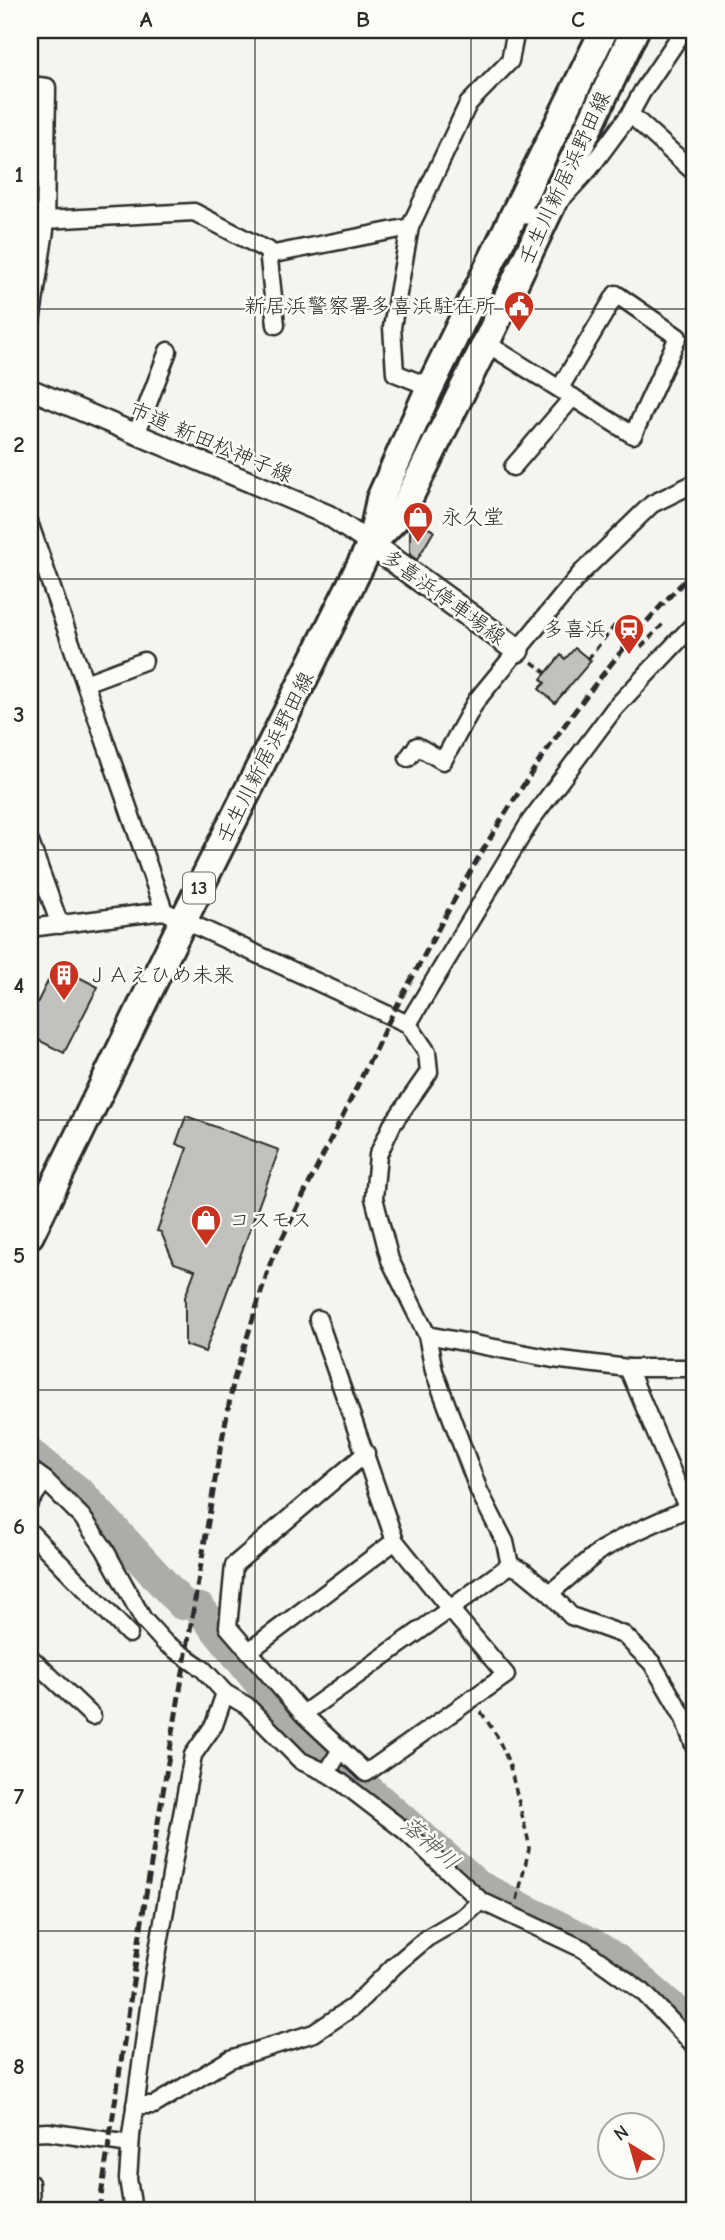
<svg xmlns="http://www.w3.org/2000/svg" width="725" height="2240" viewBox="0 0 725 2240" font-family="'Comic Neue','Klee One',sans-serif">
  <rect width="100%" height="100%" fill="#f5f4ef"/>
  <filter id="ink" filterUnits="userSpaceOnUse"><feTurbulence type="fractalNoise" baseFrequency=".0143" numOctaves="2"/><feDisplacementMap in="SourceGraphic" scale="14" xChannelSelector="R" yChannelSelector="G"/><feConvolveMatrix kernelMatrix="1 2 1 2 8 2 1 2 1" color-interpolation-filters="sRGB"/></filter>
  <g filter="url(#ink)">
    <g fill="none" stroke-linecap="round" stroke-linejoin="round">
      <g stroke="#adaca9" stroke-width="32">
        <path d="M30,1454L80,1493L182,1604"/>
        <path d="M200,1609L267,1692L343,1768L478,1886L589,1942L617,1960L669,2005L695,2032"/>
      </g>
    </g>
    <g fill="#c2c1be" stroke="#2b2b2b" stroke-width="2">
      <path d="M415,521L434,531L417,560L410,555V527Z"/>
      <path d="M575,648L591,661L555,703L539,689L545,683L541,679L561,655L565,659Z"/>
      <path d="M53,971L64,976L67,971L98,987L64,1053L30,1036V1017Z"/>
      <path d="M186,1116L279,1150L205,1352L185,1345V1297L195,1270L174,1263L161,1232L157,1231L187,1148L176,1144Z"/>
    </g>
    <g fill="none" stroke-linecap="round" stroke-linejoin="round">
      <g stroke="#2b2b2b" stroke-width="21">
        <g id="minor">
          <path d="M30,85L47,87L45,230L30,329"/>
          <path d="M630,114L695,173"/>
          <path d="M512,215L546,216L590,168L630,114L642,92L684,30"/>
          <path d="M45,220L194,212L274,254L410,227L468,104L510,61L516,30"/>
          <path d="M410,227L392,327L395,373L430,387"/>
          <path d="M268,250L276,325"/>
          <path d="M486,343L633,435L678,337L616,294L560,388"/>
          <path d="M136,435L168,351"/>
          <path d="M513,467L573,397"/>
          <path d="M30,525L164,911"/>
          <path d="M85,683L144,661"/>
          <path d="M408,758L417,746L443,761L476,701L581,573L652,504L695,483"/>
          <path d="M30,842L60,925"/>
          <path d="M30,928L164,911L408,1024L531,820L614,709L695,623"/>
          <path d="M408,1024L427,1052L429,1072L392,1125L378,1155L374,1198L390,1260L427,1335L434,1371L479,1491L505,1542L510,1565"/>
          <path d="M318,1319L395,1541L450,1609L510,1565L523,1571L550,1593L571,1616L624,1635L652,1663L683,1716L695,1748"/>
          <path d="M427,1335L553,1359L628,1368L687,1507"/>
          <path d="M628,1368H695"/>
          <path d="M30,1469L45,1480L82,1517L104,1548L143,1619L164,1642L203,1669L225,1693L247,1706L301,1761L327,1773L341,1749"/>
          <path d="M30,1502L45,1480"/>
          <path d="M30,1532L129,1634"/>
          <path d="M550,1593L601,1550L626,1536L695,1505"/>
          <path d="M249,1651L395,1541"/>
          <path d="M30,1657L92,1716"/>
          <path d="M303,1714L450,1609L506,1675L366,1773L303,1714L228,1627L234,1565L366,1453"/>
          <path d="M327,1773L341,1782L405,1831L481,1901L583,1949L643,1992L695,2046"/>
          <path d="M135,2105H154L230,2059L314,2033L353,2007L394,1966L427,1938L463,1917L481,1901"/>
          <path d="M30,2133L48,2132L130,2144"/>
          <path d="M30,2183L31,2210"/>
          <path d="M133,2210L128,2179L131,2136L153,1979L174,1858L193,1755L214,1725L225,1693"/>
        </g>
      </g>
      <g stroke="#2b2b2b" stroke-width="24">
        <path id="tertiary" d="M30,389L328,515L371,544"/>
      </g>
      <g stroke="#2b2b2b" stroke-width="28">
        <path id="secondary" d="M371,544L517,650"/>
      </g>
      <g stroke="#2b2b2b" stroke-width="32">
        <g id="primary">
          <path d="M371,544L402,512L486,343L635,30"/>
          <path d="M30,1235L184,919L371,544L380,499L430,387L604,30"/>
        </g>
      </g>
      <g stroke="#2b2b2b" stroke-width="3.5" stroke-dasharray="7 5" stroke-linecap="butt">
        <path d="M641,647L663,624"/>
        <path d="M588,659L615,625"/>
        <path d="M532,662L546,673"/>
        <path d="M481,1712L497,1736L509,1763L528,1839L529,1849L517,1900"/>
      </g>
      <use href="#minor" stroke="#fdfcf7" stroke-width="16"/>
      <use href="#tertiary" stroke="#fdfcf7" stroke-width="19"/>
      <use href="#secondary" stroke="#fdfcf7" stroke-width="23"/>
      <use href="#primary" stroke="#fdfcf7" stroke-width="26"/>
      <path stroke="#2b2b2b" stroke-width="5" stroke-dasharray="10 5" stroke-linecap="butt" d="M99,2210L146,1894L220,1450L234,1379L271,1261L376,1048C391,1014 410,983 427,950C500,812 585,681 695,570"/>
      <path stroke="#2b2b2b" stroke-width="3.5" stroke-dasharray="7 5" stroke-linecap="butt" d="M615,625L641,647"/>
    </g>
  </g>
  <path fill="none" stroke="#2b2b2b" stroke-width="2" stroke-opacity="0.55" d="M255,30V2210M471,30V2210M30,309H695M30,579H695M30,850H695M30,1120H695M30,1390H695M30,1661H695M30,1931H695"/>
  <defs>
    <g id="civic-pin" transform="scale(1.575)"><path d="M0 17L-7.5 6A9.5 9.5 0 1 1 7.5 6Z" fill="#c8321e" stroke="#fdfcf7"/><path d="M-.6-6.5H3V-4.5H.6V-3L4-1V1h2V6H-6V1h2V-1L-.6-3ZM-1.2 2.5V6h2.4V2.5Z" fill="#fff"/></g>
    <g id="shop-pin" transform="scale(1.575)"><path d="M0 17L-7.5 6A9.5 9.5 0 1 1 7.5 6Z" fill="#c8321e" stroke="#fdfcf7"/><path d="M-5-2.5h2.3a2.7 3.5 0 0 1 5.4 0H5L5.5 6h-11ZM-1.5-2.5h3a1.5 2.3 0 0 0-3 0Z" fill="#fff"/></g>
    <g id="station-pin" transform="scale(1.575)"><path d="M0 17L-7.5 6A9.5 9.5 0 1 1 7.5 6Z" fill="#c8321e" stroke="#fdfcf7"/><path d="M-3-6H3Q5-6 5-4V2Q5 4 3 4L4.5 6H3L1.5 4h-3L-3 6H-4.5L-3 4Q-5 4-5 2V-4Q-5-6-3-6ZM-3.5-4v3h7v-3ZM-3.5 1v1.5H-2V1ZM2 1v1.5H3.5V1Z" fill="#fff"/></g>
    <g id="building-pin" transform="scale(1.575)"><path d="M0 17L-7.5 6A9.5 9.5 0 1 1 7.5 6Z" fill="#c8321e" stroke="#fdfcf7"/><path d="M-4-6H4V6H1V3H-1V6H-4ZM-2.5-4.3h1.7v1.8h-1.7ZM.8-4.3h1.7v1.8H.8ZM-2.5-1h1.7V.8h-1.7ZM.8-1h1.7V.8H.8Z" fill="#fff"/></g>
  </defs>
  <g fill-rule="evenodd">
    <use href="#civic-pin" x="519" y="306"/>
    <use href="#shop-pin" x="418" y="517"/>
    <use href="#station-pin" x="629" y="629"/>
    <use href="#building-pin" x="64" y="975"/>
    <use href="#shop-pin" x="206" y="1220"/>
  </g>
  <g text-anchor="middle" dominant-baseline="central" stroke-width="5" stroke-linejoin="round" paint-order="stroke">
    <rect fill="#fdfcf7" stroke="#6a6a68" stroke-width="2" x="183" y="872.5" width="32" height="31" rx="5"/>
    <g font-size="19" font-weight="bold" fill="#2b2b2b">
      <text x="199" y="888">13</text>
    </g>
    <g font-size="21" fill="#2b2b2b" stroke="#fdfcf7">
      <text transform="translate(564 178) rotate(-65)">壬生川新居浜野田線</text>
      <text transform="translate(211 442) rotate(23)">市道 新田松神子線</text>
      <text transform="translate(444 597) rotate(36)">多喜浜停車場線</text>
      <text transform="translate(265 757) rotate(-63)">壬生川新居浜野田線</text>
    </g>
    <g font-size="21" fill="#2b2b2b" stroke="#fdfcf7" text-anchor="start">
      <text x="496" y="306" text-anchor="end">新居浜警察署多喜浜駐在所</text>
      <text x="441" y="517">永久堂</text>
      <text x="606" y="629" text-anchor="end">多喜浜</text>
      <text x="87" y="975">ＪＡえひめ未来</text>
      <text x="229" y="1220">コスモス</text>
    </g>
    <g font-size="23" font-style="italic" fill="#585857" stroke="#fdfcf7">
      <text transform="translate(430 1843) rotate(41)">落神川</text>
    </g>
  </g>
  <rect width="725" height="2240" fill="none" stroke="#fdfcf7" stroke-width="77"/>
  <g transform="translate(631 2146) rotate(323)"><circle r="33" fill="#fdfcf7" stroke="#a9a8a5" stroke-width="2"/>
  <path d="M0-5L12 26L0 18L-12 26Z" fill="#c8321e"/>
  <text y="-10" font-size="19" font-weight="bold" text-anchor="middle" fill="#2b2b2b">N</text>
  </g>
  <rect x="38" y="38" width="648" height="2164" fill="none" stroke="#2b2b2b" stroke-width="2.5"/>
  <g font-size="23" text-anchor="middle" font-weight="bold" fill="#2b2b2b">
    <text x="146" y="27">A</text>
    <text x="363" y="27">B</text>
    <text x="578" y="27">C</text>
    <text x="19" y="182">1</text>
    <text x="19" y="452">2</text>
    <text x="19" y="722">3</text>
    <text x="19" y="993">4</text>
    <text x="19" y="1263">5</text>
    <text x="19" y="1534">6</text>
    <text x="19" y="1804">7</text>
    <text x="19" y="2074">8</text>
  </g>
</svg>
